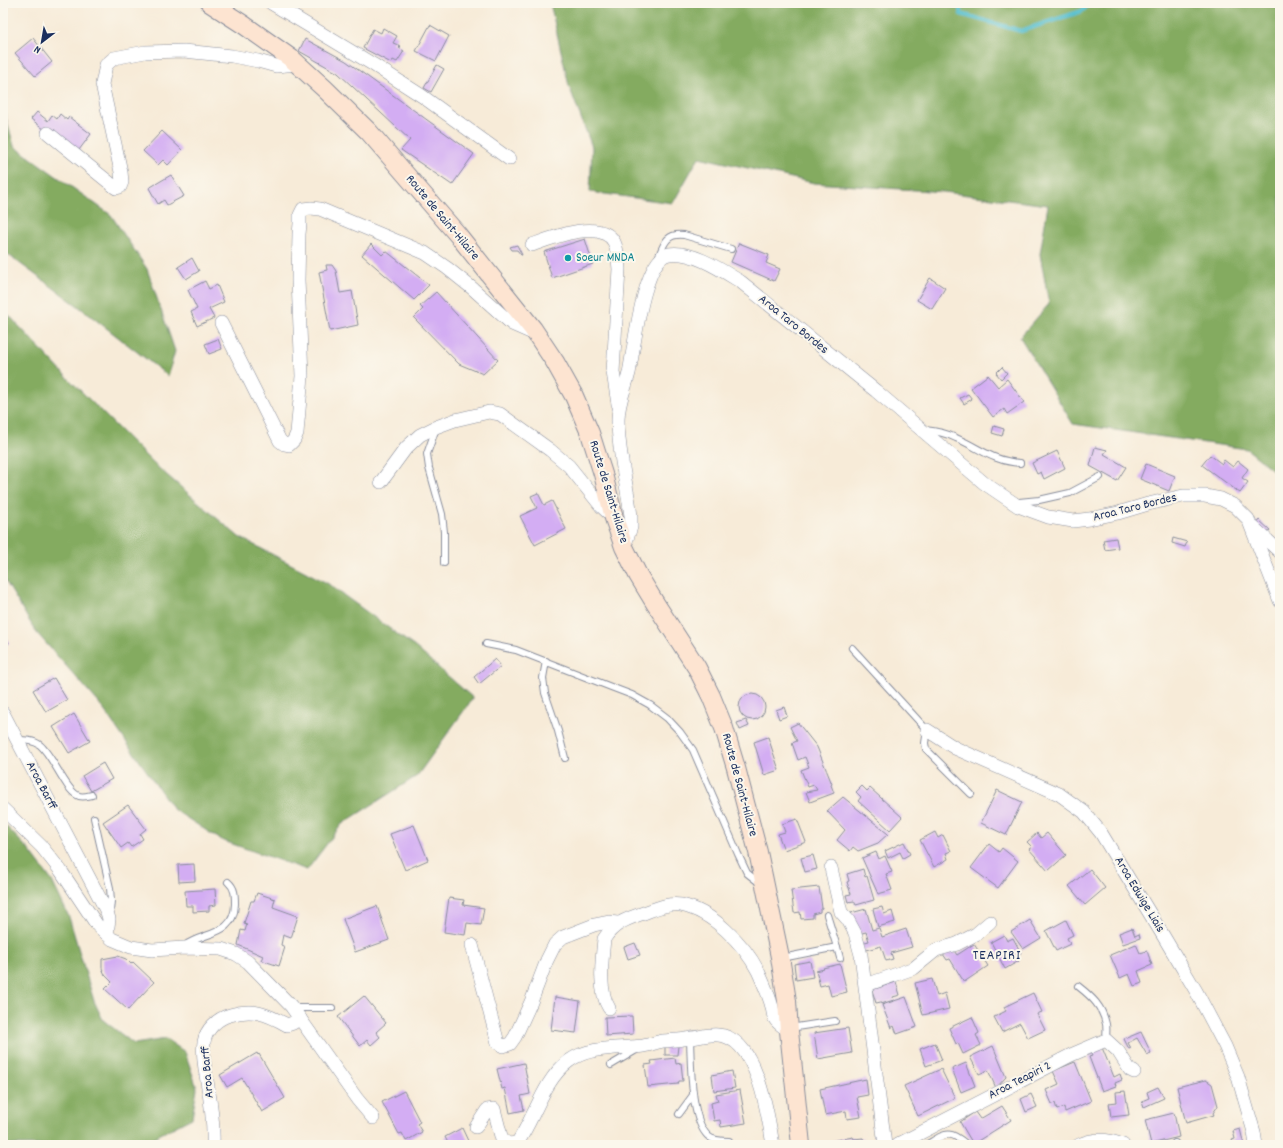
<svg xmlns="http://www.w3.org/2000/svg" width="1283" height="1148" viewBox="0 0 1283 1148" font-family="Dekko,sans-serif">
  <rect width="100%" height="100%" fill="#fbf7ec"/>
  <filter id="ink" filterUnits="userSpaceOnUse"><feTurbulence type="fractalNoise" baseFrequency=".025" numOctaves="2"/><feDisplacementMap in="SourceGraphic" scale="8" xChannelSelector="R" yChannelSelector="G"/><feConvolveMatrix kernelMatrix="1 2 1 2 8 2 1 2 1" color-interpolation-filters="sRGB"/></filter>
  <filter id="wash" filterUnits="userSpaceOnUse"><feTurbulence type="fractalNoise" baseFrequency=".012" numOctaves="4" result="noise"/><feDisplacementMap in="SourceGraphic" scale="16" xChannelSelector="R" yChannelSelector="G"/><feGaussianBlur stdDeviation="0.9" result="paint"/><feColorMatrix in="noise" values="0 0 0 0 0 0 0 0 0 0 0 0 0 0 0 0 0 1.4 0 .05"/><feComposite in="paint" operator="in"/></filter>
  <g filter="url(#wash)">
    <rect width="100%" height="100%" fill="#f7ebd8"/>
    <g fill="#84ab61" stroke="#506d60">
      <path d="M550,3H1280V476L1247,449L1073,424L1020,337L1049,304L1040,254L1048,205L944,192L814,183L699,157L673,203L590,192L592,147L569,86Z"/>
      <path d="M3,107L14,146L111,215L147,269L175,351L168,376L78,306L3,251Z"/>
      <path d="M3,309L62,372L154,464L239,537L327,583L415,647L473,698L417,776L342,824L307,870L221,840L173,809L99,703L36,632L3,577Z"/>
      <path d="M3,823L29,850L52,881L69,917L94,1001L103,1020L134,1044L166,1039L185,1052L197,1088L192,1118L139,1145H3Z"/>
    </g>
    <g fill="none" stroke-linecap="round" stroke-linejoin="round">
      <path stroke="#51bdcd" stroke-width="4.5" d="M959,3L961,14L1021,31L1082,11L1090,3"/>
    </g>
    <g id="blocks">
      <g fill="#d3adf3">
        <path d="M430,25L449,36L436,61L416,51Z"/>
        <path d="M383,28L397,36L393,43L401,46L399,48L404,51L397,62L393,60L391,63L363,48L373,29L381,33Z"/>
        <path d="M33,38L52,62L35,76L15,53Z"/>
        <path d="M305,39L346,61L474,154L452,185L401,150L410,140L338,73L299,51Z"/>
        <path d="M437,65L444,69L431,92L424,88Z"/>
        <path d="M37,112L48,121L52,115L57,119L60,114L67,120L69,117L91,134L76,154L31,119Z"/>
        <path d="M162,131L182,150L168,165L163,160L158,165L143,151Z"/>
        <path d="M171,175L184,196L167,205L164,200L158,204L149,188Z"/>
        <path d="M585,239L593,264L552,278L544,252Z"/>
        <path d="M739,243L769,255L766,263L780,269L774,281L731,262Z"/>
        <path d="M371,244L382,255L386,251L429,285L414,300L362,255Z"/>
        <path d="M517,245L522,255H521L517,250H512L510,247Z"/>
        <path d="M192,258L199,271L186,279L178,267Z"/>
        <path d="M326,265H332L336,271L340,293L352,291L358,325L330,331L319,272L327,270Z"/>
        <path d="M930,278L945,288L932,309L917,300Z"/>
        <path d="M205,281L209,289L217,285L224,302L209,309L214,318L197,326L191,312L197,309L188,290Z"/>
        <path d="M436,292L498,360L483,374L459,364L414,318L423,309L420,306Z"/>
        <path d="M218,339L222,349L209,354L205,344Z"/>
        <path d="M1002,367L1007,373L1001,379L996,373Z"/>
        <path d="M988,375L998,387L1007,379L1024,402L1007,414L1004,409L993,417L971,388Z"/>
        <path d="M968,394L972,399L964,404L960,398Z"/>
        <path d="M994,426L1004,429L1002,436L992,433Z"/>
        <path d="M1095,447L1107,450L1104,454L1126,467L1117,481L1090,466Z"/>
        <path d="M1057,451L1065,468L1044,479L1041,472L1037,474L1032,463Z"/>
        <path d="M1210,455L1222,464L1224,460L1233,467L1238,461L1248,469L1242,478L1248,482L1240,493L1202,465Z"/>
        <path d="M1146,464L1175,476L1169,491L1140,479Z"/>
        <path d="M538,493L544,505L552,501L566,529L535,545L520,516L537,508L531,496Z"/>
        <path d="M1259,520L1270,530L1267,534L1256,524Z"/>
        <path d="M1116,538L1118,548L1105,550L1103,540Z"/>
        <path d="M1173,538L1187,542L1185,547L1172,543Z"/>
        <path d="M3,632L9,643L3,646Z"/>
        <path d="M495,659L501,666L479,684L474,677Z"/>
        <path d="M54,678L67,700L46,712L33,690Z"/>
        <circle cx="752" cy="707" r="13"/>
        <path d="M784,707L787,716L779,719L776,710Z"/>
        <path d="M74,714L90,741L69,753L53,727Z"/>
        <path d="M746,720L749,726L740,730L737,723Z"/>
        <path d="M798,723L817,747L832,784L831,785L834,793L810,802L806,792L817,790L814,785L808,787L801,770L809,767L805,757L798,760L792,743L797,741L790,727Z"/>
        <path d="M768,737L779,770L764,775L754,742Z"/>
        <path d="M103,763L112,779L91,791L82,776Z"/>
        <path d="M862,786L867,791L870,788L902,817L890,830L858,801L861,797L856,792Z"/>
        <path d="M997,790L1022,802L1006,835L981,823Z"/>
        <path d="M843,797L888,834L878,843L858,851L853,847L850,851L837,840L845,830L827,811Z"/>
        <path d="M128,805L146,829L140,834L143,839L131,847L128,843L121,848L103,822Z"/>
        <path d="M797,819L806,842L784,850L778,834L785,832L782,824Z"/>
        <path d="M414,825L428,860L405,870L390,834Z"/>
        <path d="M935,832L938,838L943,835L951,851L946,853L948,859L934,867L920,840Z"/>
        <path d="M1037,833L1041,838L1047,833L1066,855L1048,871L1029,849L1032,847L1027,842Z"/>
        <path d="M904,842L910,854L903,858L900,852L888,858L885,851Z"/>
        <path d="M989,844L999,852L1002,848L1018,861L998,888L971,868Z"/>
        <path d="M876,852L879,859L885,856L892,872L886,874L892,890L878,894L862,858Z"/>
        <path d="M813,855L817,869L805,872L801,858Z"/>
        <path d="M194,864L195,881L179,882L178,865Z"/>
        <path d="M863,869L865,877L867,876L874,900L856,905L854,901L848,902L846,895L851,894L847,882L849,881L847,874Z"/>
        <path d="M1090,869L1105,888L1085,905L1069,886Z"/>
        <path d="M819,887L822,908L820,909V912L813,914V918L801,919L800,912L794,913L791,890Z"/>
        <path d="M215,889L216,905L209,906V911L193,912V906H186L185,891Z"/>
        <path d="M257,893L275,899L273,907L298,916L291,938L283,935L281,945L285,947L279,966L261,960L263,956L238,945L241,930L245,931L247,924L244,923L251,901H254Z"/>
        <path d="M449,898L464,900L463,905L484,908L481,925L467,923L465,935L444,932Z"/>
        <path d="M377,906L389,940L355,952L343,919Z"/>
        <path d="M882,907L884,914L892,911L895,922L878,927L873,909Z"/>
        <path d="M866,909L872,930L879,928L882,937L906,929L912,947L891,953L893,959L886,961L881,946L863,951L861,943L869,941L866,932L858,934L851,913Z"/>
        <path d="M1030,920L1041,938L1023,949L1011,932Z"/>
        <path d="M1066,920L1073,935L1067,938L1070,944L1056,951L1046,931Z"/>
        <path d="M1132,928L1135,936L1139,934L1140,938L1123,944L1119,933Z"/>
        <path d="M1004,935L1007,941L1013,938L1021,953L1016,956L1019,961L1005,969L991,942Z"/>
        <path d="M635,943L640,955L628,959L624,947Z"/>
        <path d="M974,944L988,966L964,982L950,959L947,960L943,954L952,948L957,955Z"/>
        <path d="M1136,944L1140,953L1147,951L1152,965L1138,971L1142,983L1134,986L1129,974L1120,978L1110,955Z"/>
        <path d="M118,956L126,959L131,964L133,962L154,982L128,1010L105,989L112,982L105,975L102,968V959Z"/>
        <path d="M810,961L813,977L796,980L794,964Z"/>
        <path d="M840,964L847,992L831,996L828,984L820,986L816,971L824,969L823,968Z"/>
        <path d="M932,979L937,996L945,993L949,1009L923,1015L915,983Z"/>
        <path d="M896,982L900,995L893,997L894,1000L881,1004V1002L876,1003L872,990Z"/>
        <path d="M1033,993L1042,1012L1037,1014L1045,1030L1028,1038L1020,1023L1002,1032L994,1017L1006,1011L1004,1007Z"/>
        <path d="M364,996L386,1023L376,1032L380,1037L371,1045L367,1040L360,1046L338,1017Z"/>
        <path d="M555,997L580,1001L576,1033L551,1030Z"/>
        <path d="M906,997L917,1027L897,1034L894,1026L891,1028L882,1005Z"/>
        <path d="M632,1016L633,1034L606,1036L605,1017Z"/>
        <path d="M972,1017L979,1033L976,1035L981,1045L963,1054L958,1043L956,1044L949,1028Z"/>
        <path d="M848,1028L852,1053L818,1059L814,1033Z"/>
        <path d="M1141,1032L1151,1053L1147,1055L1137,1038L1128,1043L1131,1048L1129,1049L1124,1039Z"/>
        <path d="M935,1043L942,1060L926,1066L920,1049Z"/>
        <path d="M1101,1045L1114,1077L1120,1074L1122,1080L1115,1083L1116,1086L1102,1091L1089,1057L1092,1056L1089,1050Z"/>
        <path d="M665,1046H678L677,1055H665Z"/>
        <path d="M993,1046L1006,1077L996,1088L988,1070L979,1074L970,1057Z"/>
        <path d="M257,1053L258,1055L259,1054L285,1098L262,1112L242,1078L227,1087L220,1075Z"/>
        <path d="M675,1058L676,1064L681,1063L683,1081H679L678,1084L648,1087L645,1065L652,1064L651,1061Z"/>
        <path d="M1075,1062L1091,1101L1065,1112L1064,1107L1057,1110L1055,1103L1052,1104L1046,1090L1059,1084L1053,1071Z"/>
        <path d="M524,1063L530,1094L521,1096L524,1110L510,1113L505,1088L502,1089L497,1069Z"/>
        <path d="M966,1063L975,1086L961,1092L952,1069Z"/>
        <path d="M941,1069L955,1098L918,1116L904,1086Z"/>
        <path d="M732,1071L735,1088L714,1091L712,1075Z"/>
        <path d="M866,1079L868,1095L857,1097L861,1117L847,1119L846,1111L825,1115L820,1089Z"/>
        <path d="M1206,1080L1212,1084L1218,1106L1213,1113L1214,1115L1186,1123L1177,1087Z"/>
        <path d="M1158,1087L1164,1098L1144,1107L1142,1101L1149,1098L1147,1092Z"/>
        <path d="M740,1090L746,1123L721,1127L720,1120L714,1121L711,1103L718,1101L716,1094Z"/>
        <path d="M404,1091L420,1122L417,1124L422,1132L406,1141L402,1133L399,1134L382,1102Z"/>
        <path d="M1125,1091L1129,1115L1111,1117L1109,1103L1117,1102L1116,1092Z"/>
        <path d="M1031,1094L1037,1107L1026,1112L1021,1099Z"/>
        <path d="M1002,1106L1011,1120L973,1144L960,1122L975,1112L980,1119Z"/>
        <path d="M1174,1113L1179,1137L1151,1144L1145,1120Z"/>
        <path d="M462,1128L469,1143L464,1145H449L445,1137Z"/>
        <path d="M1240,1129L1244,1145H1227L1233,1143L1232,1140L1235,1139L1233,1131Z"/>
        <path d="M853,1137L854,1139L863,1138L865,1145H826V1142Z"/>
      </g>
    </g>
  </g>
  <g filter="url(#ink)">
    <use href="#blocks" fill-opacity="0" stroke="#898d9b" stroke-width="1"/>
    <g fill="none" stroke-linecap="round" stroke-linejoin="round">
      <g stroke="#898d9b" stroke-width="8">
        <g id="lane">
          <path d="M658,258C664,244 666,233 684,235L731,249"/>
          <path d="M436,428L427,454L429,468L442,514L444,532V563"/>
          <path d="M925,430C936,431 946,433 956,438C980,448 992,461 1020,463"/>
          <path d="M1019,502L1039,500L1070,493L1100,477"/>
          <path d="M486,644L516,650L611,687L632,695L650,705L667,718L680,732L693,750L738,854L747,873L761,884"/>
          <path d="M852,648L927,730L925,743L926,749L971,794"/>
          <path d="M546,661L543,678L545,693L558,731L565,758"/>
          <path d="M17,740C24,740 34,740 40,745C53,756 65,789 77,795C81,798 87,796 92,795"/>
          <path d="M94,818L110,888L111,901L110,911"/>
          <path d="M827,915L837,947"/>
          <path d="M184,946C204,931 234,937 235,904C235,895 235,888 228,882"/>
          <path d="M782,958L837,947L840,958"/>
          <path d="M1078,986C1092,997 1102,1006 1106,1024C1107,1029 1106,1035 1106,1040"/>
          <path d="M293,1008H332"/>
          <path d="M790,1028L835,1021"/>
          <path d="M690,1039C691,1062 690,1119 708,1136C713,1141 722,1141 729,1141"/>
          <path d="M611,1065L638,1049"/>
          <path d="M679,1114L693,1095"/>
          <path d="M1175,1143V1145"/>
          <path d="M926,1145C945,1134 949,1128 967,1145"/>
        </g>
      </g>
      <g stroke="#898d9b" stroke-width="14">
        <g id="street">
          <path d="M271,3L374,65L422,96L509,159"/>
          <path d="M48,133L116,188L120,187L122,182L121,172L102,84L106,65L114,58L145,52L184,51L232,56L258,61L276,66L297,64"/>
          <path d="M532,245C551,238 601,218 614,242C618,250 618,260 619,269L613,372L618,404"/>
          <path d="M221,323L280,441L284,444L289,445L294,440L297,433L302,376L298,280L299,234L300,224V215L303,209L311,208L320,209L425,253L447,268L472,288L512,324L537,335"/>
          <path d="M381,482L406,448L420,435L436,427L455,420L489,412L500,414L550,450L569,466L601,506L614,518"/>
          <path d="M1253,527L1280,552"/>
          <path d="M624,547L631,527V516C627,484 618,453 618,420C618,403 625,389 629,373C634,350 643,258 669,254C692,250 723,271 741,282L876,391L984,483L1018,506L1048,517L1073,521L1089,519L1118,513L1148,504L1183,496H1205L1221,499L1235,506L1248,519L1280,601"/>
          <path d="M3,713L107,912L109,919L107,934"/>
          <path d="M927,730L955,748L1059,794L1084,812L1101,833L1161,932L1196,991L1225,1046L1238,1077L1254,1132L1256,1145"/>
          <path d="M3,809L41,846L61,871L97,925L112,939L131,947L152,950L184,948L221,949L236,954L248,962L291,1006L357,1099L373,1118"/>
          <path d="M831,868L841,912L848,920L855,933L861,955L885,1145"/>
          <path d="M472,945L498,1043L503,1046L510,1044L515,1037L531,1002L547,960L555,944L563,937L594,925L609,922L617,923"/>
          <path d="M866,985L914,968L936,950L957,944L976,934L990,922"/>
          <path d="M609,1008C598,991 602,959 604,939C615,921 631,918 649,911C659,907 670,903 681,905C712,911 744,944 758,971C763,982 769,995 772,1007C773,1011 773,1016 775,1019C778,1024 785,1028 789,1031"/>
          <path d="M476,1127L487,1110L494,1109L502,1140L509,1144L517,1143C535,1118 543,1080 569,1061C590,1046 618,1049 643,1046C650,1045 656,1042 663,1041C673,1040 682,1040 691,1038C700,1037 709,1034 718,1035C757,1037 768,1115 773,1145"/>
          <path d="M213,1145C214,1124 211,1103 207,1081C205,1069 202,1055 204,1042C206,1029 218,1018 230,1015C253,1008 267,1014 287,1025L293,1023L300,1018"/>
          <path d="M897,1145L1071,1055L1106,1040L1118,1051L1130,1070L1134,1072"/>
          <path d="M1079,1145C1094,1138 1108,1139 1123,1145"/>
        </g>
      </g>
      <g stroke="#898d9b" stroke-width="20">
        <path id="secondary" d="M210,3L244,25L292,59L325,89L369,132L458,235L533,329L555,362L574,396L590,433L603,474L614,518L624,547L638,575L655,603L697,668L711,696L724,728L736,768L758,852L780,957L787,1001L789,1031L801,1145"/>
      </g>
      <use href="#lane" stroke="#fff" stroke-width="6"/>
      <use href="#street" stroke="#fff" stroke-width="13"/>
      <use href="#secondary" stroke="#fde4d1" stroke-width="18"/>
    </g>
  </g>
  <circle fill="#0f9aa8" stroke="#fbf7ec" stroke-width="1.5" cx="568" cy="258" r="4"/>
  <g text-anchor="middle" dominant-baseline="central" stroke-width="4" stroke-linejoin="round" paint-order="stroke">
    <g font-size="13" fill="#1b2f5e" stroke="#fbf7ec">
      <text transform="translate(442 218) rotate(50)">Route de Saint-Hilaire</text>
      <text transform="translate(793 325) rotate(39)">Aroa Taro Bordes</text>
      <text transform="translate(608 492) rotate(73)">Route de Saint-Hilaire</text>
      <text transform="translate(1135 508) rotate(-14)">Aroa Taro Bordes</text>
      <text transform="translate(739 785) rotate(75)">Route de Saint-Hilaire</text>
      <text transform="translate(41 786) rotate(62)">Aroa Barff</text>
      <text transform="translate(1139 895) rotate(59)">Aroa Edwige Liais</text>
      <text transform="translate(208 1072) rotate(-95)">Aroa Barff</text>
      <text transform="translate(1020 1081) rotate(-27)">Aroa Teapiri 2</text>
    </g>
    <g font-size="13" fill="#0d838f" stroke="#fbf7ec" text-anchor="start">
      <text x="576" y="258">Soeur MNDA</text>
    </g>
    <g font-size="14" letter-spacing="1" fill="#1b2f5e" stroke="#fbf7ec">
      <text x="997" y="956">TEAPIRI</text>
    </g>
  </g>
  <rect width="1283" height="1148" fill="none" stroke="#fbf7ec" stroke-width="16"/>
  <g transform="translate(42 42) rotate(211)" stroke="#fbf7ec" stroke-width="3" paint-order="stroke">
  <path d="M0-3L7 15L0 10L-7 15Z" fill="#1b2f5e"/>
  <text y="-6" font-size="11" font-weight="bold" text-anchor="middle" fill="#1b2f5e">N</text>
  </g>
</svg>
